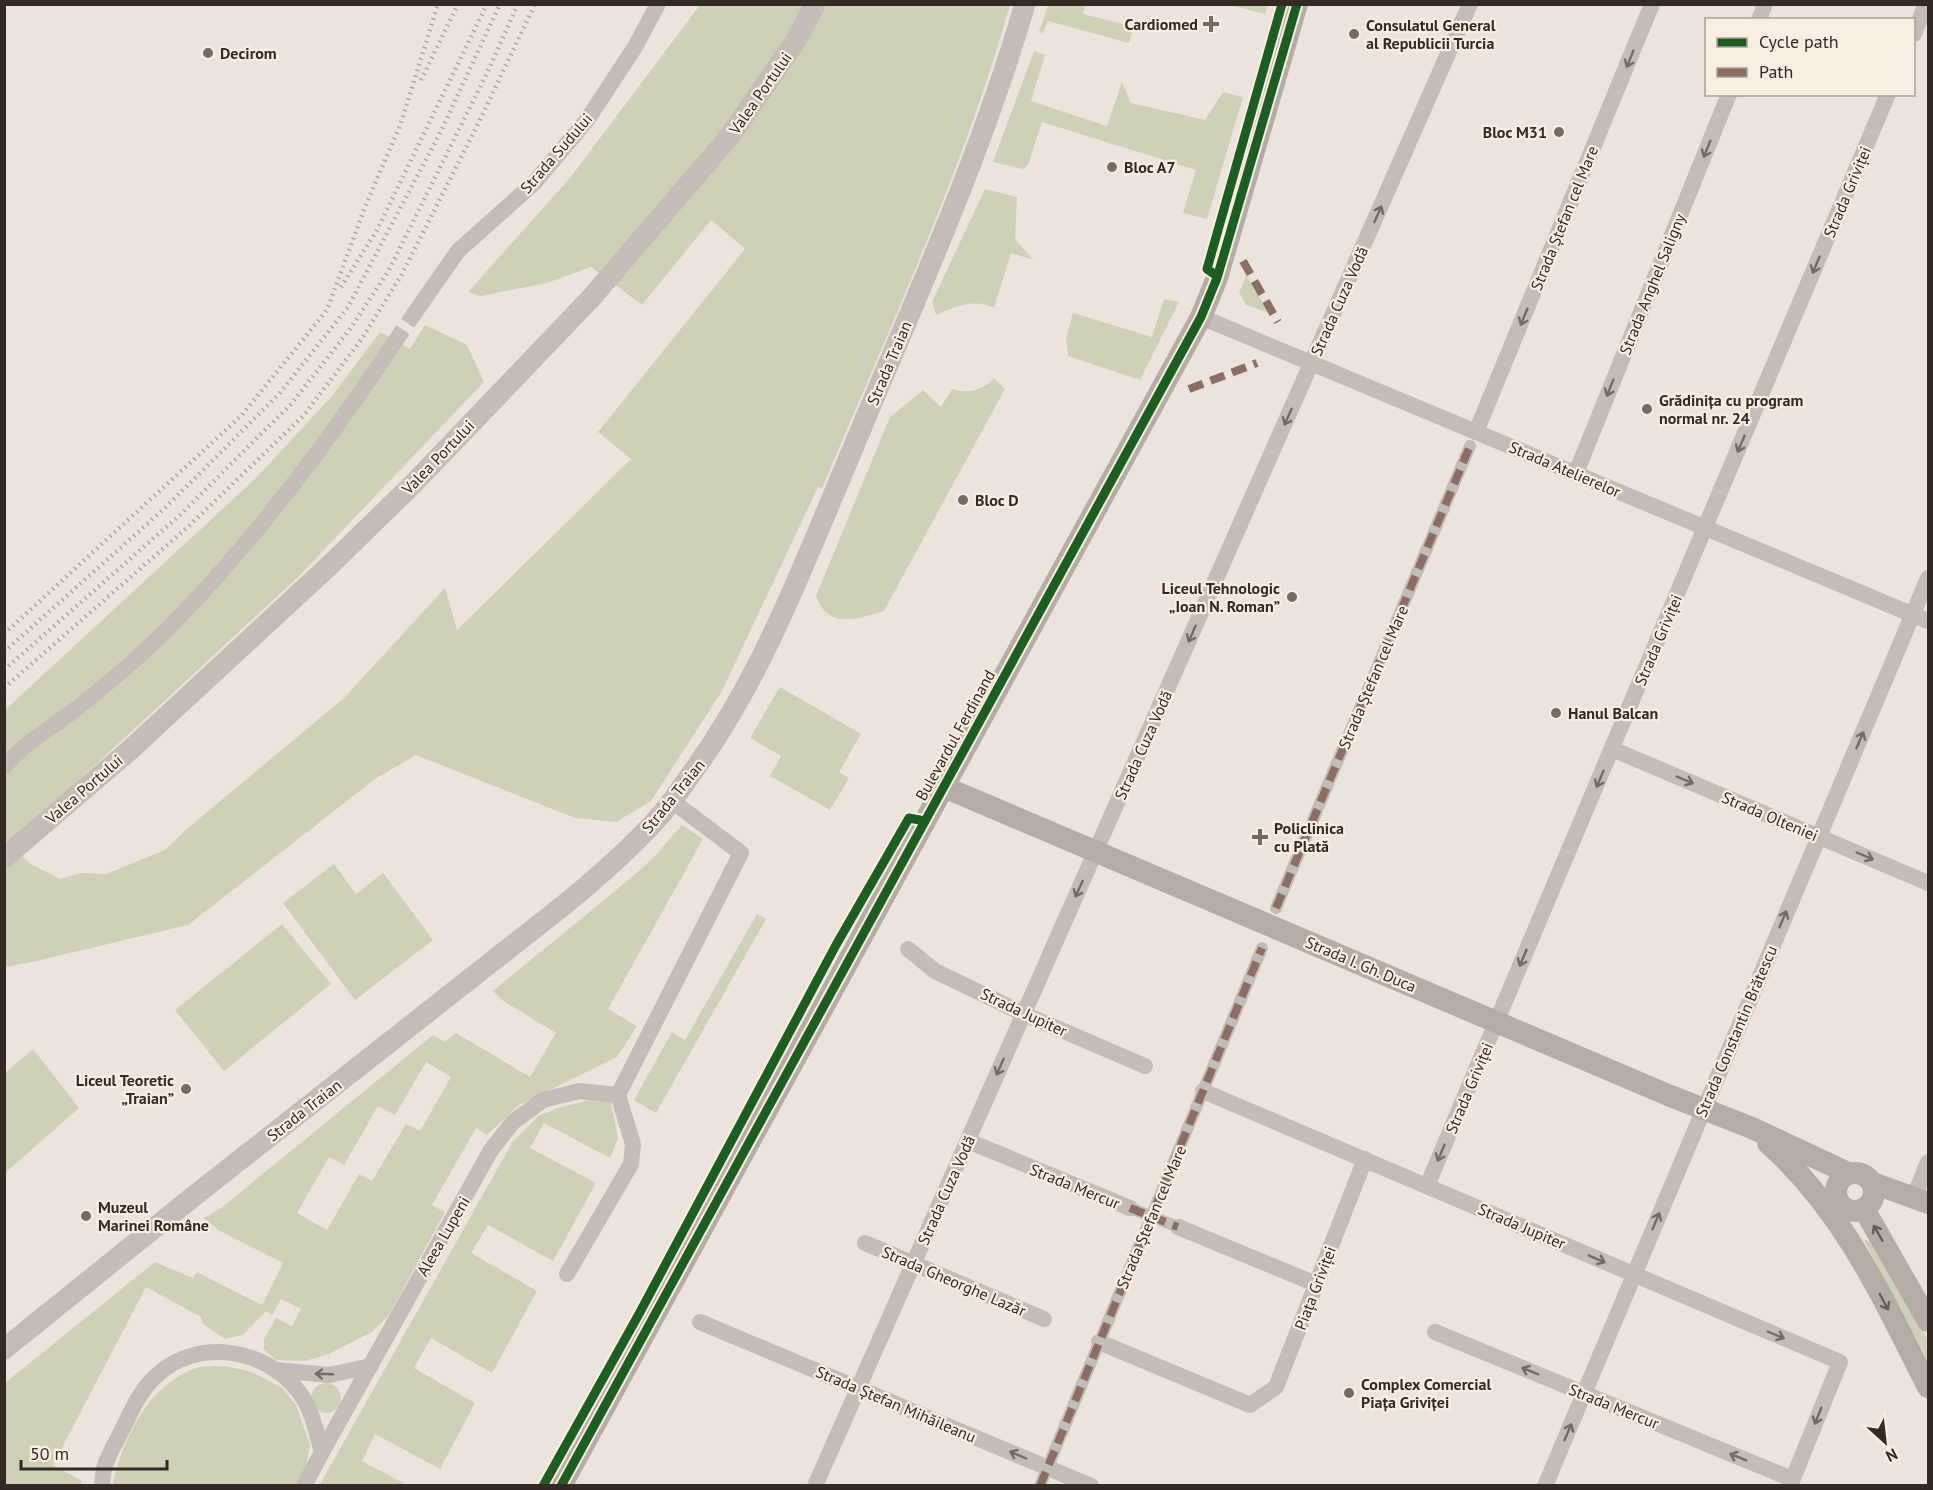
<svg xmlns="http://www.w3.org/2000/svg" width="1933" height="1490" viewBox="0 0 1933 1490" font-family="'PT Sans',sans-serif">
  <rect width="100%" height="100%" fill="#ece4dc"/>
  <g fill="#ced1b5" fill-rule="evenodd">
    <path d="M700,5H1010C963,171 889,329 822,488L818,487L722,691L651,801L616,822L575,818L416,755L375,779L188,925L32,962L5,967V710L256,478L332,396L380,332L410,349L425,325L467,345L484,382L299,576L9,845L31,864L60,879L81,873L106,874L165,850L189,827L344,698L445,588L457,630L631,459L598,432L745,249L711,220L642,305L591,267L547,283L480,296L468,292L570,178Z"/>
    <path d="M1048,5H1085L1083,14L1134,27L1129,43L1048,21L1043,33L1039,32Z"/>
    <path d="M1230,5H1268L1265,14Z"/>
    <path d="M1034,51L1045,55L1031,101L1107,126L1122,82L1131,103L1205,120L1223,92L1243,97L1207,219L1183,213L1196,170L1042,122L1028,165L1023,169L993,162Z"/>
    <path d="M985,189L1017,197L1015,239L1033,260L1011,253L994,308C975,298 954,307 936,315L932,302Z"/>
    <path d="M1246,275L1269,313L1246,305L1239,293Z"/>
    <path d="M1164,299L1179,302L1140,380L1068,356L1066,338L1073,313L1152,337Z"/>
    <path d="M994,378L1005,389L884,611C857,619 828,630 816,596L890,417L923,390L941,407L952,389C969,394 981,391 994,378Z"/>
    <path d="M780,687L861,734L839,772L849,778L830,810L770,776L781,756L750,738Z"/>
    <path d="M682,825L703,839L608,1009L637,1026L617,1057L519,1105L487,1135L476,1128L432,1205L445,1212L389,1315L372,1332L329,1354L305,1361L276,1360L264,1350V1339L276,1318L292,1326L301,1309L281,1299L272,1315L266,1311L243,1335L225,1339L203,1324L201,1317L146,1287L53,1465L82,1481L80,1485L5,1486V1383L155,1262L193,1278L197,1272L262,1305L283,1263L218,1230L204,1218L221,1208L433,1035L445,1042L456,1033L530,1077L556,1033L502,1000L493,991L632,877L654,857ZM426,1062L451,1077L420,1131L406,1124L372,1181L359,1174L327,1230L297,1213L329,1157L344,1165L378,1106L395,1115Z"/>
    <path d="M334,864L356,894L383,873L433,940L355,1000L283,903Z"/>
    <path d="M757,914L766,919L656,1113L634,1100L672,1032L685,1040Z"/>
    <path d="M282,924L331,984L224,1071L175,1010Z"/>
    <path d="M33,1049L79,1108L5,1173V1073Z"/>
    <path d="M597,1098L610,1099L618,1138L610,1158L544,1123L530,1148L596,1183L553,1261L488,1225L471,1253L537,1291L492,1373L431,1338L414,1368L475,1403L440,1469L375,1434L362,1461L407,1485L319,1486L512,1143L538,1116L558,1108Z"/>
    <path d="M1864,1240L1870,1241L1928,1340V1361Z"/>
    <path d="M225,1366L252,1372L282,1388L296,1405L310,1445L305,1472L298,1485L114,1486L113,1481C125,1436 148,1385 196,1368C204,1365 216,1367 225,1366Z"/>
    <circle cx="326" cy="1398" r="15"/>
  </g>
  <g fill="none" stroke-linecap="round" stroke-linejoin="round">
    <path stroke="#c7bfb7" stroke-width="16" stroke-dasharray="16 8" stroke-linecap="butt" d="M394,343L414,314"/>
    <g stroke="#c4bcb6" stroke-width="12">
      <path d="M1276,908L1470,446"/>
      <path d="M1130,1208L1178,1227"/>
      <path d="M1040,1486L1262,948"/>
    </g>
    <g stroke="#c4bcb6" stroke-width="16">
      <path d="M1759,20L1765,4"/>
      <path d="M1914,34L1926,4"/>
      <path d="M414,314L458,251L534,183L587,120L635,47L658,4"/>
      <path d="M1201,317L1928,621"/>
      <path d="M1476,432L1652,4"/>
      <path d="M1576,473L1729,94"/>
      <path d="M1612,749L1928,883"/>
      <path d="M4,767C22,745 46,731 68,715C97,693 125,669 152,644C243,557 324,448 394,343"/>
      <path d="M908,949L935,971L1024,1014L1145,1066"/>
      <path d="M1203,1091L1840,1362L1790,1486"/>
      <path d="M968,1141L1130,1208"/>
      <path d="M1427,1186L1888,94"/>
      <path d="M1914,1197L1928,1162"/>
      <path d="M1178,1227L1316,1284"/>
      <path d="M865,1243L1044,1319"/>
      <path d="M567,1274L631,1164L633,1144L618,1095L741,853L672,801"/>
      <path d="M700,1322L1091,1486"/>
      <path d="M1435,1332L1792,1479"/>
      <path d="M1099,1342L1250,1405L1276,1387L1365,1159"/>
      <path d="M276,1370L329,1375L371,1366"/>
      <path d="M322,1452L491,1150L513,1122L543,1100L579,1091L618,1095"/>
      <path d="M103,1486C100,1469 112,1449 120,1434C130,1414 139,1391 156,1376C197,1337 266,1348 299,1392C312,1409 316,1431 322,1452L304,1486"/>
      <path d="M815,1486L1470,4"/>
      <path d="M1545,1486L1928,578"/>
    </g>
    <g stroke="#c4bcb6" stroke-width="21">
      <path d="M4,858L130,750L329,566L416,481L592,297L730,136L795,42L815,4"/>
      <path d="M4,1349L194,1196L564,905C597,878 629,850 658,818C671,804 681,788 692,773C745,700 779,624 814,541C836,489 858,437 880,384C932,262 988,132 1025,4"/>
    </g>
    <g stroke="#b5aca6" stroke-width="22">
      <path d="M944,787L1668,1095L1752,1128L1848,1173"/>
      <path d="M1768,1143C1845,1212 1882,1297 1928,1387"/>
      <circle cx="1855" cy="1192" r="19"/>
      <path d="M1873,1183L1928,1203"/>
      <path d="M1864,1209L1928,1321"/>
      <path d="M561,1486L1201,317L1217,278L1297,4"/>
    </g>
    <g stroke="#aca5a0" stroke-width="4.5" stroke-dasharray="1.5 4.5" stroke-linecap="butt">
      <path d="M421,80L458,4"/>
      <path d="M341,287L377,230L487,4"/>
      <path d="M4,634L241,416L327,310L365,207L401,123L438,4"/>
      <path d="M4,652L166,507L279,394L348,307L441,131L500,4"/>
      <path d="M4,670L180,515L292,403L350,329L389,270L489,69L518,4"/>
      <path d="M4,688L190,525L304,415L361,340L402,274L477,126L535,4"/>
    </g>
    <g stroke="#8d6e63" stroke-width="8" stroke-dasharray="15 8" stroke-linecap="butt">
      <path d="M1243,261L1278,322"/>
      <path d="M1189,389L1257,363"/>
      <path d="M1276,908L1470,446"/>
      <path d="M1130,1208L1178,1227"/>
      <path d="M1040,1486L1262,948"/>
    </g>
    <g stroke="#faeee2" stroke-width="13">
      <g id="cycleway">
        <path d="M1217,276L1207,269L1282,4"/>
        <path d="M543,1486L639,1314L836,945L909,818L925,821"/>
        <path d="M561,1486L1201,317L1217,278L1297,4"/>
      </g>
    </g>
    <use href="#cycleway" stroke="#1b5e20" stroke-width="9"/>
  </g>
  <defs><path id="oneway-shaft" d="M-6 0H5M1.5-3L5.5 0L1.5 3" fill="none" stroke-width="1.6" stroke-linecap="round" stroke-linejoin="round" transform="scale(1.5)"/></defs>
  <g stroke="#756b66">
    <use href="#oneway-shaft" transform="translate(1630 59) rotate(112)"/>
    <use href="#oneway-shaft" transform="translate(1707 149) rotate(112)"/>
    <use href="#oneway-shaft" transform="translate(1378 214) rotate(-66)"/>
    <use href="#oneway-shaft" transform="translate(1816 265) rotate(113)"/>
    <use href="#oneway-shaft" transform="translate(1524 317) rotate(112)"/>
    <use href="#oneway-shaft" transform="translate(1610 388) rotate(112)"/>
    <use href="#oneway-shaft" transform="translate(1288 417) rotate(114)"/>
    <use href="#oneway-shaft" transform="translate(1741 444) rotate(113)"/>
    <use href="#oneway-shaft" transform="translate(1192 634) rotate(114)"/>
    <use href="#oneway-shaft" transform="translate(1860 740) rotate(-67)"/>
    <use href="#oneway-shaft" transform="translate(1600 779) rotate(113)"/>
    <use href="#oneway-shaft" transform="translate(1685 780) rotate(23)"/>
    <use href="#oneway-shaft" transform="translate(1865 856) rotate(23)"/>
    <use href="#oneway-shaft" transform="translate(1079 889) rotate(114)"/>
    <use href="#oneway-shaft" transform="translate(1783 919) rotate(-67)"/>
    <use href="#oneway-shaft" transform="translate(1523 958) rotate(113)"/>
    <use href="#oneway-shaft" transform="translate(1000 1067) rotate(114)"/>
    <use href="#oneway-shaft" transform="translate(1441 1153) rotate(113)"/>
    <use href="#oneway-shaft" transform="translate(1656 1221) rotate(-67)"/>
    <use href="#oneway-shaft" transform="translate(1597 1259) rotate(24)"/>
    <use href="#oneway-shaft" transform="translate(1776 1335) rotate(23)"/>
    <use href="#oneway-shaft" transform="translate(1530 1371) rotate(-158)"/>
    <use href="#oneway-shaft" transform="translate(324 1374) rotate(-178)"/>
    <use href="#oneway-shaft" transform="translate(1818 1416) rotate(112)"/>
    <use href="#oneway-shaft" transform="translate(1568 1432) rotate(-67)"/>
    <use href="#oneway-shaft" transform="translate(1018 1455) rotate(-157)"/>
    <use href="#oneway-shaft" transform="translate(1738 1457) rotate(-158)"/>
  </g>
  <g stroke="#685d58">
    <use href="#oneway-shaft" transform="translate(1878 1233) rotate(-120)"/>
    <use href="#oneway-shaft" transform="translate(1884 1302) rotate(62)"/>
  </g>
  <g fill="#756a64" stroke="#faeee2" stroke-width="2">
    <path d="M1208 15h6v6h6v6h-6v6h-6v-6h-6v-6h6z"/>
    <circle cx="1354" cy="34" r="6"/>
    <circle cx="208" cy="53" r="6"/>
    <circle cx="1559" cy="132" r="6"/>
    <circle cx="1112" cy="167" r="6"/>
    <circle cx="1647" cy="409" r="6"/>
    <circle cx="963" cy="500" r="6"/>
    <circle cx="1292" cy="597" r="6"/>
    <circle cx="1556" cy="713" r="6"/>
    <path d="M1257 828h6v6h6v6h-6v6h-6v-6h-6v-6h6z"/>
    <circle cx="186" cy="1089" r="6"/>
    <circle cx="86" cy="1216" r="6"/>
    <circle cx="1349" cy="1393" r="6"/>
  </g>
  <g text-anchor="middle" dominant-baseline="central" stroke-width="4.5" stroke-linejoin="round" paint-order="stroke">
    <g font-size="16" font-weight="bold" fill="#352924" stroke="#faeee2" text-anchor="start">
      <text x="1198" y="24" text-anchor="end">Cardiomed</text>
      <text x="1366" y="25">Consulatul General<tspan x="1366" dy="18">al Republicii Turcia</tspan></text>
      <text x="220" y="53">Decirom</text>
      <text x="1547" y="132" text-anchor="end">Bloc M31</text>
      <text x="1124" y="167">Bloc A7</text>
      <text x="1659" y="400">Grădinița cu program<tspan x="1659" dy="18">normal nr. 24</tspan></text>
      <text x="975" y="500">Bloc D</text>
      <text x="1280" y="588" text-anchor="end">Liceul Tehnologic<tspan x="1280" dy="18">„Ioan N. Roman”</tspan></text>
      <text x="1568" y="713">Hanul Balcan</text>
      <text x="1274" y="828">Policlinica<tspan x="1274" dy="18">cu Plată</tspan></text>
      <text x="174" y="1080" text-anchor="end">Liceul Teoretic<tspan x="174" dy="18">„Traian”</tspan></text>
      <text x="98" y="1207">Muzeul<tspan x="98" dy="18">Marinei Române</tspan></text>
      <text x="1361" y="1384">Complex Comercial<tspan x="1361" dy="18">Piața Griviței</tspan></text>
    </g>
    <g font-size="16" fill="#352924" stroke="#faeee2">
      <text transform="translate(760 93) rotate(-55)">Valea Portului</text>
      <text transform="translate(556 153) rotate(-49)">Strada Sudului</text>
      <text transform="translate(1847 192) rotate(-67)">Strada Griviței</text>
      <text transform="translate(1564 218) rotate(-68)">Strada Ștefan cel Mare</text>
      <text transform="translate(1652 284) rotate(-68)">Strada Anghel Saligny</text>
      <text transform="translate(1339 301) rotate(-66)">Strada Cuza Vodă</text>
      <text transform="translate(889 363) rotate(-67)">Strada Traian</text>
      <text transform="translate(438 457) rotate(-46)">Valea Portului</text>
      <text transform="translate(1565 469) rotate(23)">Strada Atelierelor</text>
      <text transform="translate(1658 640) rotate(-67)">Strada Griviței</text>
      <text transform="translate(1373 677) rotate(-67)">Strada Ștefan cel Mare</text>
      <text transform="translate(955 735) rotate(-61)">Bulevardul Ferdinand</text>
      <text transform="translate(1143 745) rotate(-66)">Strada Cuza Vodă</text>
      <text transform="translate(84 789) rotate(-41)">Valea Portului</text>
      <text transform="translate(673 796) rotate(-51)">Strada Traian</text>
      <text transform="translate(1770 816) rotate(23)">Strada Olteniei</text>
      <text transform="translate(1361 964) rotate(23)">Strada I. Gh. Duca</text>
      <text transform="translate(1024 1012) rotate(25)">Strada Jupiter</text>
      <text transform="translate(1736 1031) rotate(-67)">Strada Constantin Brătescu</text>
      <text transform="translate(1469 1088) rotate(-67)">Strada Griviței</text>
      <text transform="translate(304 1110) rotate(-38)">Strada Traian</text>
      <text transform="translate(1075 1186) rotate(22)">Strada Mercur</text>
      <text transform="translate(946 1190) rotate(-66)">Strada Cuza Vodă</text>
      <text transform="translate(1151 1217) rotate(-67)">Strada Ștefan cel Mare</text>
      <text transform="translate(1522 1226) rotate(23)">Strada Jupiter</text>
      <text transform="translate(443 1236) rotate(-60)">Aleea Lupeni</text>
      <text transform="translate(954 1281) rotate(23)">Strada Gheorghe Lazăr</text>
      <text transform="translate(1315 1288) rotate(-69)">Piața Griviței</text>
      <text transform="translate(896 1404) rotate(23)">Strada Ștefan Mihăileanu</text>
      <text transform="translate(1614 1406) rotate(22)">Strada Mercur</text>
    </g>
  </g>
  <rect width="1933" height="1490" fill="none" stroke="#352924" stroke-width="12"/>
  <rect x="1705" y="18" width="210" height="78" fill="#faeee2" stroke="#ab9f96" stroke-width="1.5"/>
  <rect x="1717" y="38" width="30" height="9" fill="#1b5e20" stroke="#ab9f96" stroke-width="1.5"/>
  <text x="1759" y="48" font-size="18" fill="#352924">Cycle path</text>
  <rect x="1717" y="68" width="30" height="9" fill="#8d6e63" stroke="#ab9f96" stroke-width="1.5"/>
  <text x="1759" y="78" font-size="18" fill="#352924">Path</text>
  <g transform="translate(1885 1442) rotate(153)" stroke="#faeee2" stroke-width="4.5" paint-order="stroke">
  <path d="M0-4.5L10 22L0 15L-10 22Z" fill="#352924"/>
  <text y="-9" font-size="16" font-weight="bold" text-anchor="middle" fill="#352924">N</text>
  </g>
  <path d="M21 1460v9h146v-9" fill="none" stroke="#352924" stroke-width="3"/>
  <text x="30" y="1460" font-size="18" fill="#352924" stroke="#faeee2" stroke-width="4.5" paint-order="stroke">50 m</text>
</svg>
